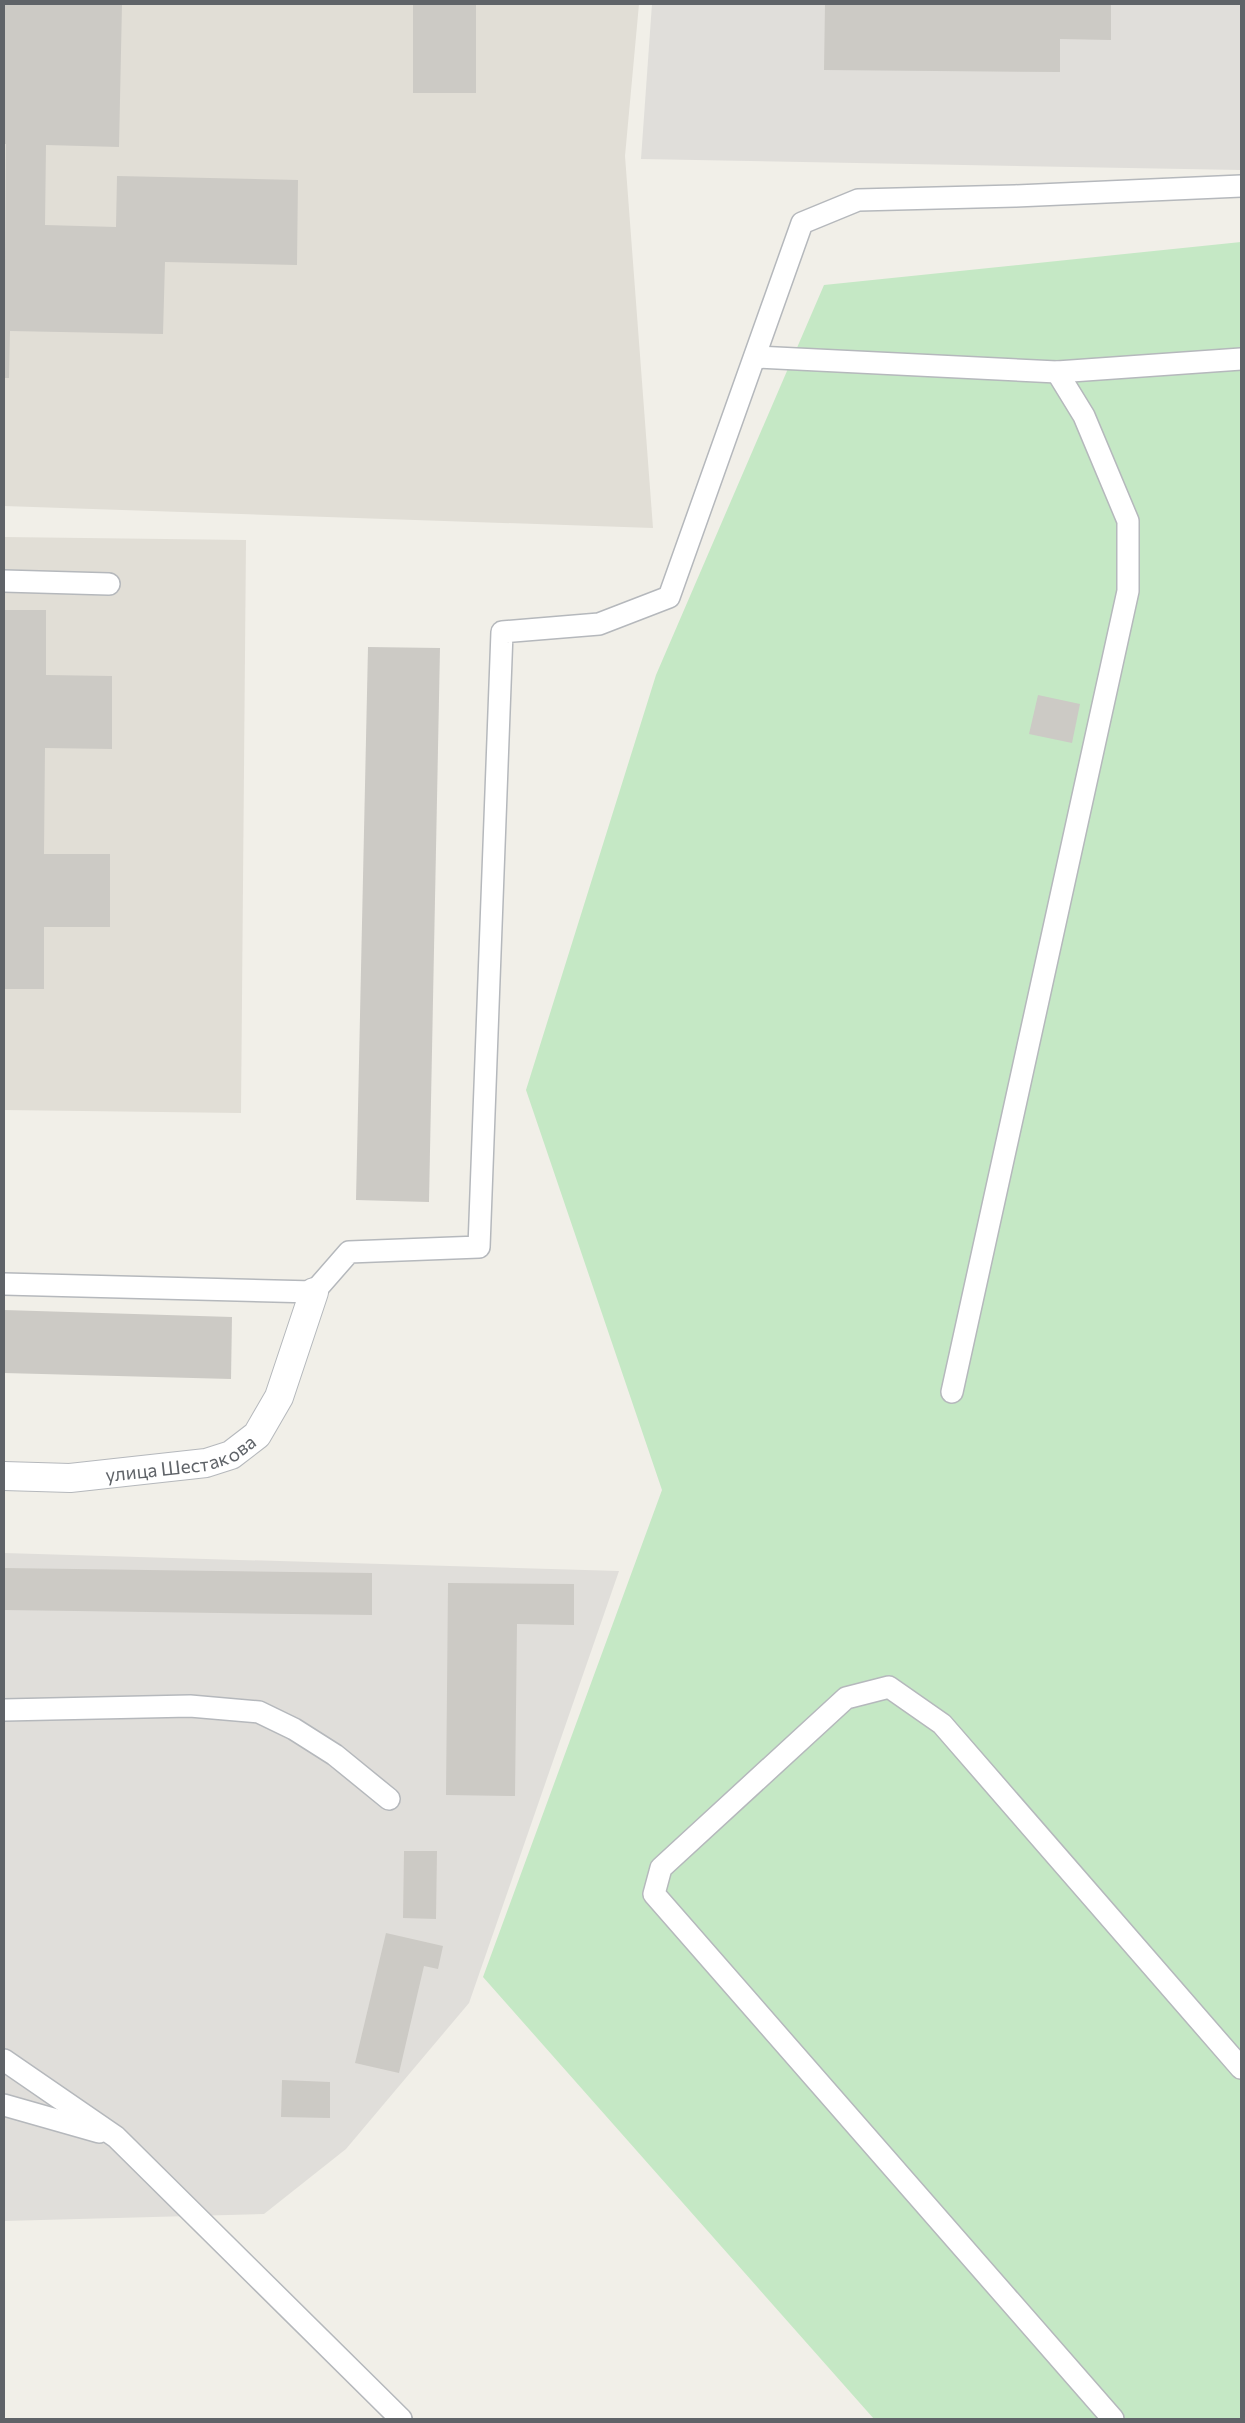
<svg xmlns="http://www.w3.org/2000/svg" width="1245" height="2423" viewBox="0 0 1245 2423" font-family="Commissioner,sans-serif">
  <rect width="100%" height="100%" fill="#f1efe8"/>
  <g fill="#e0deda">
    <path d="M652,4H1241V170L641,159Z"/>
    <path d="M4,1553L619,1571L469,2003L346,2149L264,2214L4,2221Z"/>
  </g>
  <g fill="#e1ded6">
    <path d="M4,4H639L625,156L653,528L4,506Z"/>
    <path d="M4,537L246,540L241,1113L4,1110Z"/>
  </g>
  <path fill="#c5e8c5" d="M1241,242V2419H874L483,1977L662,1490L526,1090L656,675L824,285Z"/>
  <g fill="#cccac5">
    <path d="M4,4H122L119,147L46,145L45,225L116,227L117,176L298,180L297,265L165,262L163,334L10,331L9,378H4L6,144H4Z"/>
    <rect x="413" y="4" width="63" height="89"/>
    <path d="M825,4H1111V40L1060,39V72L824,70Z"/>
    <path d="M4,610H46V675L112,676V749L45,748L44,854H110V927H44V989H4Z"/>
    <path d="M368,647L440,648L429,1202L356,1200Z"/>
    <path d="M1038,695L1080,704L1072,743L1029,734Z"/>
    <path d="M4,1310L232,1317L231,1379L4,1373Z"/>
    <path d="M4,1568L372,1573V1615L4,1610Z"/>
    <path d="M448,1583L574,1584V1625L517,1624L515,1796L446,1795Z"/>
    <path d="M404,1851H437L436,1919L403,1918Z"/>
    <path d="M386,1933L443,1946L438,1969L424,1966L399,2073L355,2063Z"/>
    <path d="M282,2080L330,2082V2118L281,2117Z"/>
  </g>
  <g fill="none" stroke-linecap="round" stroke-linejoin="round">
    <g stroke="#b5b8bc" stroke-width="24">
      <g id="lane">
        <path d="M755,357L1057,372L1241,359"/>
        <path d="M4,581L109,584"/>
        <path d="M4,1284L314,1292L349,1252L479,1247L502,632L599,624L669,597L802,223L858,200L1015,196L1241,186"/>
        <path d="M952,1392L1128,591V521L1084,416L1057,372"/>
        <path d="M4,1710L190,1706L259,1712L294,1729L335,1755L389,1799"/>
        <path d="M4,2060L116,2137L401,2419"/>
        <path d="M4,2105L99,2132"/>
        <path d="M1113,2419L654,1894L661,1868L846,1698L889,1687L942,1724L1241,2068"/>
      </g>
    </g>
    <g stroke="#b5b8bc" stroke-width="30">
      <g id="street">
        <path id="s1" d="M4,1476L70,1478L206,1463L231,1455L257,1435L279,1397L314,1292"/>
      </g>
    </g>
    <use href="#lane" stroke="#fff" stroke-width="21"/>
    <use href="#street" stroke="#fff" stroke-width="28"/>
  </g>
  <g text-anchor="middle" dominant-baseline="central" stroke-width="5" stroke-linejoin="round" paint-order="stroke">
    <g font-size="19" fill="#5f6368" stroke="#fff">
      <text stroke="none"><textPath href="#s1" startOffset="179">улица Шестакова</textPath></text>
    </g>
  </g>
  <rect width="1245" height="2423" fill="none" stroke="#5f6368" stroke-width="10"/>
</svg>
